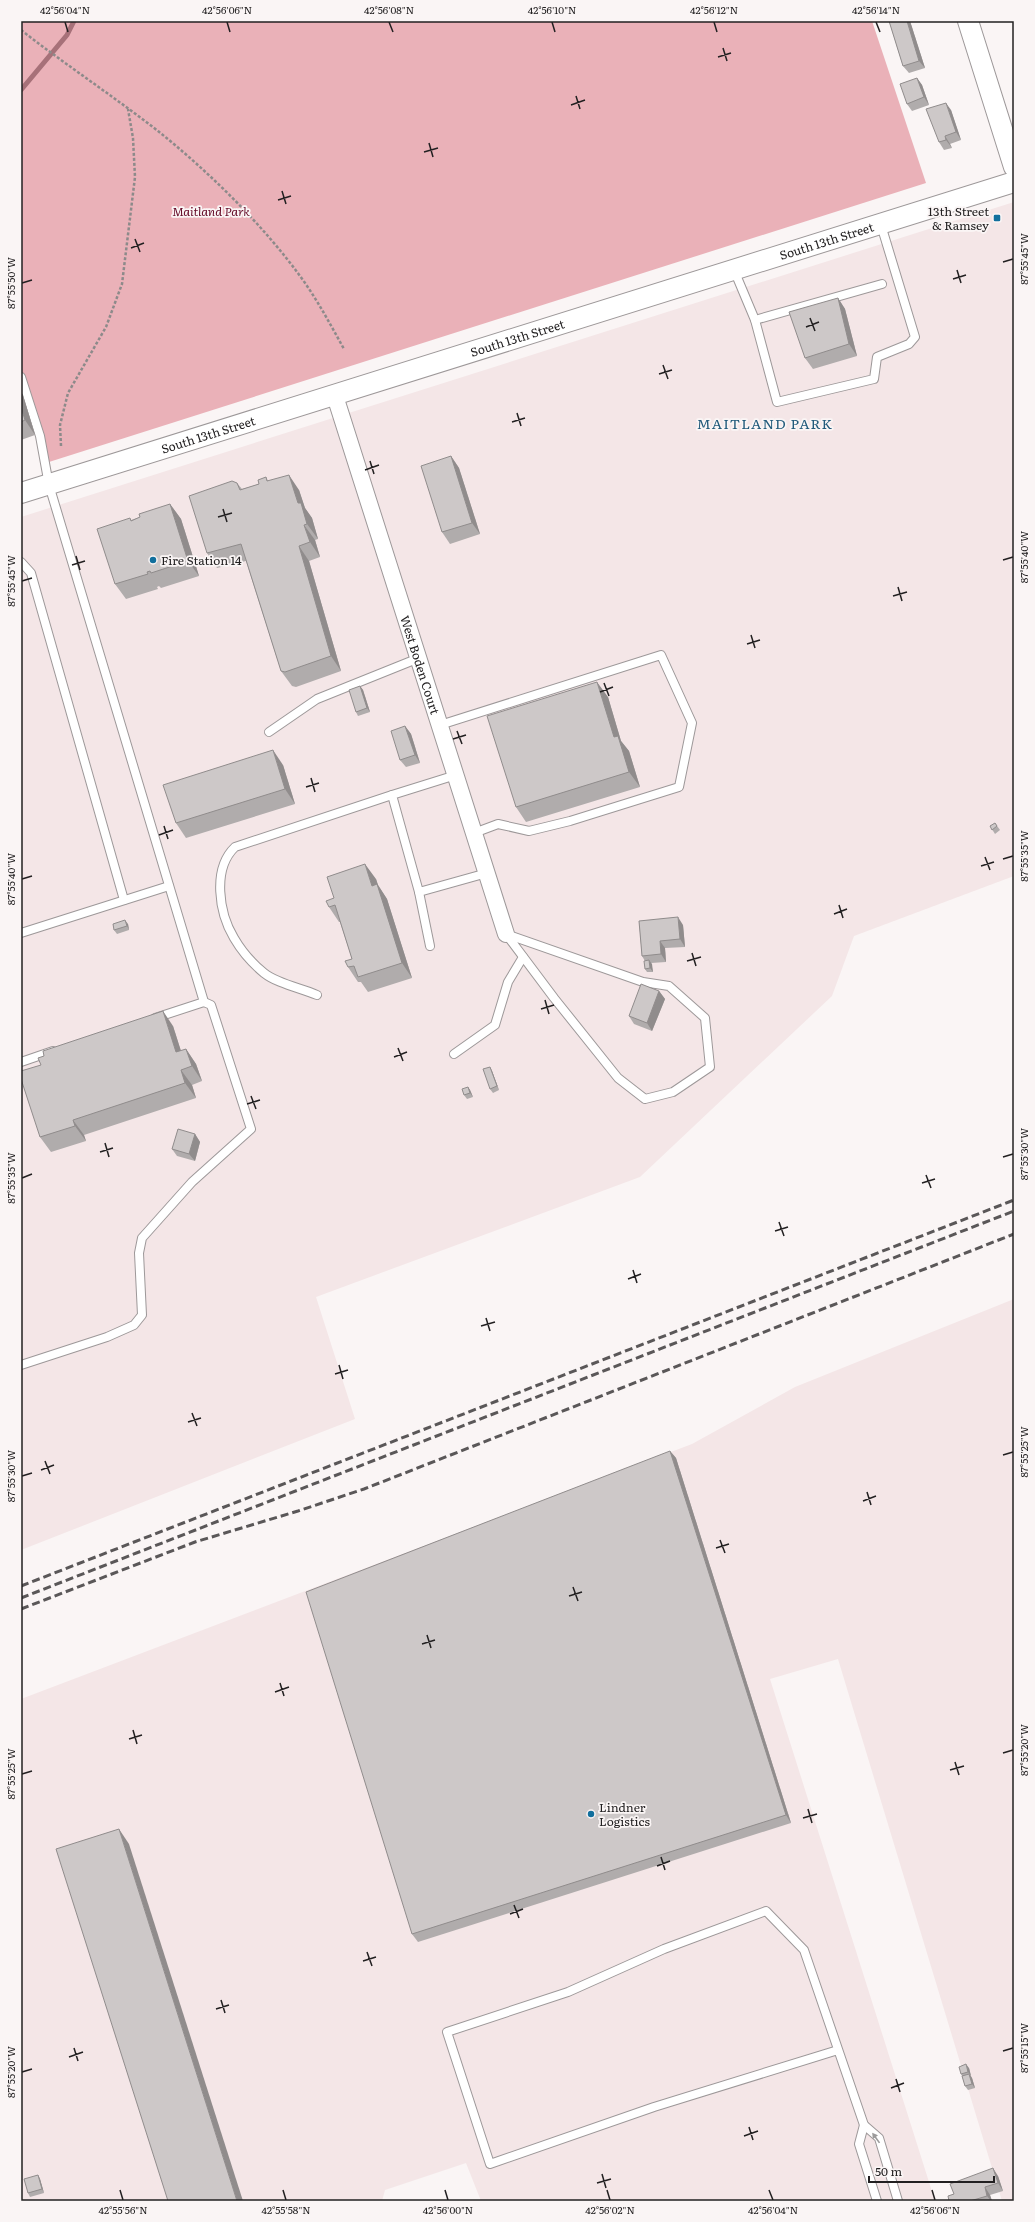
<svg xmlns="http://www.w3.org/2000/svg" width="1035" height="2222" viewBox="0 0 1035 2222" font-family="Literata,serif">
  <rect width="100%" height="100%" fill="#faf5f5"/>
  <g fill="#f4e6e7">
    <path d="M1014,202V876L854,936L832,996L640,1177L316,1297L355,1419L21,1550V517Z"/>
    <path d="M1014,1299V2201H1002L838,1659L770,1679L935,2201H481L466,2163L385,2190L382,2201H21V1699L692,1444L795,1387Z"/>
  </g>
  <path fill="#eab1b8" d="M21,21H872L926,183L49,462L21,373Z"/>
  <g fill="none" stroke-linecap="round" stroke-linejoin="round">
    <path stroke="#a77179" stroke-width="5" d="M21,90L67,35L74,21"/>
    <g stroke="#9d9899" stroke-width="10">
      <g id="service">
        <path d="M734,270L755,320L777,402L874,379L877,357L909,344L915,337L881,225"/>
        <path d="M755,320L882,284"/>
        <path d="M21,377L40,436L49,485L204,1002L155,1018"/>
        <path d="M21,562L31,573L124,900"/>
        <path d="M440,725L661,655L692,723L679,787L570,821L529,831L498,824L474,833"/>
        <path d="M269,732L317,699L419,658"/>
        <path d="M456,775L392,795L419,892L487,873"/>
        <path d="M419,892L430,946"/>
        <path d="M21,933L169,886"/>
        <path d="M506,934L643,982L669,986L705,1018L710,1067L673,1092L645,1099L618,1078L554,998Z"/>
        <path d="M317,995C301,988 278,984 264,973C253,964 241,950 234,938C219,913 212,869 235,847L392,795"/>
        <path d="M454,1054L495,1025L508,982L523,957"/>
        <path d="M21,1062L53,1051"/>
        <path d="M21,1365L107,1337L134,1325L142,1315L139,1253L142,1238L192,1182L251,1129L211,1005L204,1002"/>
        <path d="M838,2050L654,2107L490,2164L447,2032L568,1992L664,1949L766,1911L804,1950L864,2125"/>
        <path d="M877,2201L859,2144L864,2125L879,2138L898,2201"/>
      </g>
    </g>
    <g stroke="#9d9899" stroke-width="18">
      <g id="minor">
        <path id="s1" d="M335,396L506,934"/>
      </g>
    </g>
    <g stroke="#9d9899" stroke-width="22">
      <g id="tertiary">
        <path d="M968,21L1014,167"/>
        <path id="s2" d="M21,493L1014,182"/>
      </g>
    </g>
    <g stroke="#8d8a8a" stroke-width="2.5" stroke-dasharray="3 2" stroke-linecap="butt">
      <path d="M21,30C66,65 113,96 158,131C209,172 262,224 300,276C317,299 330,324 344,349"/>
      <path d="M61,446L60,425L68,393L106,327L122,284L135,177L133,138L128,109"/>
    </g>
    <use href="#service" stroke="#fff" stroke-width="8"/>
    <use href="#minor" stroke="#fff" stroke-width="16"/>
    <use href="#tertiary" stroke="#fff" stroke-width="20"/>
    <g stroke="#5a5758" stroke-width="3" stroke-dasharray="8 4" stroke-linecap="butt">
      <path d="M21,1586L1014,1200"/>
      <path d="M21,1598L1014,1211"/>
      <path d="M21,1609L195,1542L298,1511L364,1489L1014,1234"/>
    </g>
  </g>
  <g fill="#b0acac">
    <path d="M889,21H910L925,68L909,73L903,66Z"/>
    <path d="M917,78L922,85L929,105L912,111L907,104Z"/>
    <path d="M951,110L961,140L950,144L952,148L944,150L939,142Z"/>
    <path d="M838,298L845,309L857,356L813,369L805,358Z"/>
    <path d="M21,392L23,395L35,435L21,440Z"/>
    <path d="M451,456L459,468L480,534L450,544L442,532Z"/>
    <path d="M266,477L268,481L299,490L305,508L312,518L318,539L315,540L320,557L309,561L341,671L296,687L292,686L281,671L246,561L217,568L207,553L237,483L242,489L259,484Z"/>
    <path d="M170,504L181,519L199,576L161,588L159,586L157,587L158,589L126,599L115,584L131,520L140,517Z"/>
    <path d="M360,686L363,690L370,712L358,716L356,712Z"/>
    <path d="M608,697L621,741L629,751L640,787L526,822L516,807Z"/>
    <path d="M405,726L411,734L420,763L406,767L400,760Z"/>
    <path d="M283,765L295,804L186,838L176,823Z"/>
    <path d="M995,823L1000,830L995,834L990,826Z"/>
    <path d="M376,879L378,885L387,899L412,978L368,992L361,982H358L348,967L352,959L340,922H339L329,907L334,898Z"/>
    <path d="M639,921L683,925L685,947L665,948L666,962L651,963L653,972H647L645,969V961L642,956Z"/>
    <path d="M128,924L129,930L117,934L114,930Z"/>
    <path d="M659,991L665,999L652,1031L634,1024L629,1016Z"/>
    <path d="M173,1026L181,1051L186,1049L196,1064L202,1081L192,1085L196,1098L84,1135L86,1141L51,1152L40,1137Z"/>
    <path d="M490,1067L492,1071L499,1090L493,1093L490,1089Z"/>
    <path d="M468,1087L470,1090L473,1097L467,1099L464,1095Z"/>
    <path d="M195,1134L200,1142L195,1161L177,1156L172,1149Z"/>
    <path d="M670,1451L676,1458L791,1823L418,1942L412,1934Z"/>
    <path d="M969,2068L971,2076L972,2078L975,2088L968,2090L965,2086L962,2076L961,2074Z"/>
    <path d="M38,2175L40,2179L44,2193L30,2197L28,2193Z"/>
    <path d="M998,2176L1003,2191L990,2195L992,2201H949L954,2194Z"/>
  </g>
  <g fill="#908c8c">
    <path d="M907,21H910L925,68L919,61Z"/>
    <path d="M917,78L922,85L929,105L924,97Z"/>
    <path d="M946,103L951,110L961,140L956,132Z"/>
    <path d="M945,136L950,144L952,148L946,140Z"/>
    <path d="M838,298L845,309L857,356L849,344Z"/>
    <path d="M21,392L23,395L35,435L25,420L21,407Z"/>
    <path d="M451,456L459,468L480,534L472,523Z"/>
    <path d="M289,475L299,490L305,508L312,518L318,539L307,524L298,503Z"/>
    <path d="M170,504L181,519L199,576L188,561Z"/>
    <path d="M304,525L315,540L320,557L310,542Z"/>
    <path d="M299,546L309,561L341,671L331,656Z"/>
    <path d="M597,682L608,697L621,741L629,751L640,787L629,772L614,737Z"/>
    <path d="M360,686L363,690L370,712L367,708Z"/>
    <path d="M405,726L411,734L420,763L415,755Z"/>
    <path d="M273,750L283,765L295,804L285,789Z"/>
    <path d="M365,864L376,879L378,885L387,899L412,978L402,963L372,886Z"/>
    <path d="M678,917L683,925L685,947L680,939Z"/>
    <path d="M125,920L128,924L129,930L127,926Z"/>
    <path d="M660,941L665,948L666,962L661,954Z"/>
    <path d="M649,960L652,964L653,972L650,968Z"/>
    <path d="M659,991L665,999L652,1031L647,1023Z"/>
    <path d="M163,1011L173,1026L186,1067L176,1052Z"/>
    <path d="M186,1049L196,1064L202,1081L192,1066Z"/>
    <path d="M490,1067L492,1071L499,1090L497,1086Z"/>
    <path d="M181,1070L192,1085L196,1098L185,1083Z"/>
    <path d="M468,1087L470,1090L473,1097L470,1093Z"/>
    <path d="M73,1120L84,1135L86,1141L75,1126Z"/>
    <path d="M195,1134L200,1142L195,1161L189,1154Z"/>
    <path d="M670,1451L676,1458L791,1823L786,1815Z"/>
    <path d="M119,1829L129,1844L243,2201H237Z"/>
    <path d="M966,2064L969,2068L971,2076L968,2072Z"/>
    <path d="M969,2074L972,2078L975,2088L972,2084Z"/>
    <path d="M993,2168L998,2176L1003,2191L998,2183Z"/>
    <path d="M38,2175L40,2179L44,2193L42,2189Z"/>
    <path d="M985,2187L990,2195L992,2201H991L987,2196Z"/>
  </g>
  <g fill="#cdc8c8" stroke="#908c8c">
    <path d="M889,21H907L919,61L903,66Z"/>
    <path d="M917,78L924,97L907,104L900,84Z"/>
    <path d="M946,103L956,132L945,136L946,140L939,142L926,109Z"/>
    <path d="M838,298L849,344L805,358L789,312Z"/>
    <path d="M21,407L25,420L21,422Z"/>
    <path d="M451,456L472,523L442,532L421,466Z"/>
    <path d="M289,475L298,503H301L307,524L304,525L310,542L299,546L331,656L285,672L281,671L241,544L207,553L189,496L232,481L237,483L240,490L259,484L258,480L266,477L267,481Z"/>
    <path d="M170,504L188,561L151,573L150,571L147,572L148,574L115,584L97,529L130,518L131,521L140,517L139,514Z"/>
    <path d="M597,682L614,737L618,736L629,772L516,807L487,716Z"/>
    <path d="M360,686L367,708L356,712L349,690Z"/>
    <path d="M405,726L415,755L400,760L391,731Z"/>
    <path d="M273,750L285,789L176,823L163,785Z"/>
    <path d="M995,823L997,826L992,830L990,826Z"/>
    <path d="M365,864L372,886L377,884L402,963L358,977L354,966L348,967L345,961L352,959L335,905L329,907L326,901L334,898L327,877Z"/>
    <path d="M678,917L680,939L660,941L661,954L642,956L639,921Z"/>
    <path d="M125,920L127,926L114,930L113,924Z"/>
    <path d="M649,960L650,968L645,969L644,961Z"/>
    <path d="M641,984L659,991L647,1023L629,1016Z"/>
    <path d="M163,1011L176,1052L186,1049L192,1066L181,1070L185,1083L73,1120L75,1126L40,1137L21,1079V1071L41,1065L38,1058L44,1056L43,1051Z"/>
    <path d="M490,1067L497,1086L490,1089L483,1069Z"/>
    <path d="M468,1087L470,1093L464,1095L462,1089Z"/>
    <path d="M178,1129L195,1134L189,1154L172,1149Z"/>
    <path d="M670,1451L786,1815L412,1934L306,1592Z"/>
    <path d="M119,1829L237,2201H168L56,1849Z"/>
    <path d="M966,2064L968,2072L961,2074L959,2067Z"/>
    <path d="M969,2074L972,2084L965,2086L962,2076Z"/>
    <path d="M993,2168L998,2183L985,2187L987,2196L970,2201H949L948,2196L954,2194L950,2184Z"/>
    <path d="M38,2175L42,2189L28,2193L24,2179Z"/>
  </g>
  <defs><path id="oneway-solid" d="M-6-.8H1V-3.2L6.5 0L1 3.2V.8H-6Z"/></defs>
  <use fill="#9c9b9b" href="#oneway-solid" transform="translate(876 2138) rotate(-126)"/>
  <path fill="none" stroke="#222021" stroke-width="1.5" d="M65,22L68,32M227,22L230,32M389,22L393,32M552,22L555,32M714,22L717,32M876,22L880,32M723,48L727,61M718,57L731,53M576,96L580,109M571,105L585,100M429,143L433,157M424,152L438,148M282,191L286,204M278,200L291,196M135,239L140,252M131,248L144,243M1003,262L1013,259M957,270L961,283M953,279L966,275M22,283L32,280M810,318L815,331M806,327L819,322M663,365L668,379M659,374L672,370M517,413L521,426M512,422L525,418M370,461L374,474M365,470L379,465M223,509L227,522M218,517L232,513M76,556L80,570M1003,560L1013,557M72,565L85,561M22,581L32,578M898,587L902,601M893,596L907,592M751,635L755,648M747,644L760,640M604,683L609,696M600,692L613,687M457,731L462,744M453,739L466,735M311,778L315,792M306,787L319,783M164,826L168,839M159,835L173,830M985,857L990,870M1003,859L1013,856M981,866L994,862M22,879L32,876M839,905L843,918M834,914L847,909M692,953L696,966M687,961L701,957M545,1000L549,1014M541,1009L554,1005M398,1048L403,1061M394,1057L407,1052M251,1096L256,1109M247,1104L260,1100M105,1143L109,1157M100,1152L113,1148M1003,1157L1013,1154M926,1175L931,1188M22,1178L32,1174M922,1183L935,1179M779,1222L784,1236M775,1231L788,1227M633,1270L637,1283M628,1279L641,1274M486,1318L490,1331M481,1326L495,1322M339,1365L343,1379M335,1374L348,1370M192,1413L197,1426M188,1422L201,1418M1003,1455L1013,1452M45,1461L50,1474M41,1470L54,1465M22,1476L32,1473M867,1492L871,1505M863,1501L876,1496M720,1540L725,1553M716,1548L729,1544M573,1587L578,1601M569,1596L582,1592M427,1635L431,1648M422,1644L435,1640M280,1683L284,1696M275,1692L289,1687M133,1730L137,1744M129,1739L142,1735M1003,1753L1013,1750M955,1762L959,1775M950,1770L964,1766M22,1774L32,1771M808,1809L812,1823M803,1818L817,1814M661,1857L665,1870M657,1866L670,1861M514,1905L519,1918M510,1914L523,1909M367,1952L372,1966M363,1961L376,1957M221,2000L225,2013M216,2009L229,2005M74,2048L78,2061M1003,2051L1013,2048M69,2057L83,2052M22,2072L32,2069M896,2079L900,2092M891,2088L904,2083M749,2127L753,2140M744,2136L758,2131M602,2174L606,2188M597,2183L611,2179M120,2190L123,2200M283,2190L286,2200M445,2190L448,2200M607,2190L610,2200M769,2190L773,2200M932,2190L935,2200"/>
  <g fill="#116f9d" stroke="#faf5f5" stroke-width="1.5">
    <rect x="993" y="214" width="8" height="8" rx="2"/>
    <circle cx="153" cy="560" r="4"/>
    <circle cx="591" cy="1814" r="4"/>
  </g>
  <g text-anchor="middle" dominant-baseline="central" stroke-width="3.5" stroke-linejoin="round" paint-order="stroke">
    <g font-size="12" font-style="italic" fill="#640926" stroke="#faf5f5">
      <text x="211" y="211">Maitland Park</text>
    </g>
    <g font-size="12" fill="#222021" stroke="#faf5f5" text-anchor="start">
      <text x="989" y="211" text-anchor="end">13th Street<tspan x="989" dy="14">&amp; Ramsey</tspan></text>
      <text x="161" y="560">Fire Station 14</text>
      <text x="599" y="1807">Lindner<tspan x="599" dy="14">Logistics</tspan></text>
    </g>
    <g font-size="12" fill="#222021" stroke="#faf5f5">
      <text stroke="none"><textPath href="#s2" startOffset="844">South 13th Street</textPath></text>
      <text stroke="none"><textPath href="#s2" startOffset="520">South 13th Street</textPath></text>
      <text stroke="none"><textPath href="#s2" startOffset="196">South 13th Street</textPath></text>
      <text stroke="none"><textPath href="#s1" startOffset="282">West Boden Court</textPath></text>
    </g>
    <g font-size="14" letter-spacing="1" fill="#215a7b" stroke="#faf5f5">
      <text x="765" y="423">MAITLAND PARK</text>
    </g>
  </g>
  <rect width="1035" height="2222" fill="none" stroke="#faf5f5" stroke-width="44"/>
  <path d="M869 2176v6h125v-6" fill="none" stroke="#222021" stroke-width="2"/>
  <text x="875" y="2176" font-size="12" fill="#222021" stroke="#faf5f5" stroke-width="3" paint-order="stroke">50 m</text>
  <rect x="22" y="22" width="991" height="2178" fill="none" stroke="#222021" stroke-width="1.5"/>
  <g font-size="10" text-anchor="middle" fill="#222021">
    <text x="65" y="14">42°56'04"N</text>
    <text x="227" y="14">42°56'06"N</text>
    <text x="389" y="14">42°56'08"N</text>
    <text x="552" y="14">42°56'10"N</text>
    <text x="714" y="14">42°56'12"N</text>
    <text x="876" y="14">42°56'14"N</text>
    <text transform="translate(1024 259) rotate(-90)" y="4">87°55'45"W</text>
    <text transform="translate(11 283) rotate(-90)" y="4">87°55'50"W</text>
    <text transform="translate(1024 557) rotate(-90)" y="4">87°55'40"W</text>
    <text transform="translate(11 581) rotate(-90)" y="4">87°55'45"W</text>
    <text transform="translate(1024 856) rotate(-90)" y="4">87°55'35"W</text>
    <text transform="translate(11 879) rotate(-90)" y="4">87°55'40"W</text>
    <text transform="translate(1024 1154) rotate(-90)" y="4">87°55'30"W</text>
    <text transform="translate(11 1178) rotate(-90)" y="4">87°55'35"W</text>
    <text transform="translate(1024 1452) rotate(-90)" y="4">87°55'25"W</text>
    <text transform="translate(11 1476) rotate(-90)" y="4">87°55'30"W</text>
    <text transform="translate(1024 1750) rotate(-90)" y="4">87°55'20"W</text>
    <text transform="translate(11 1774) rotate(-90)" y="4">87°55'25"W</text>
    <text transform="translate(1024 2048) rotate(-90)" y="4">87°55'15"W</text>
    <text transform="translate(11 2072) rotate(-90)" y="4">87°55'20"W</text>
    <text x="123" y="2214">42°55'56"N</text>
    <text x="286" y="2214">42°55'58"N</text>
    <text x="448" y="2214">42°56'00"N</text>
    <text x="610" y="2214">42°56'02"N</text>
    <text x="773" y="2214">42°56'04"N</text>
    <text x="935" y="2214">42°56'06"N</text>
  </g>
</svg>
